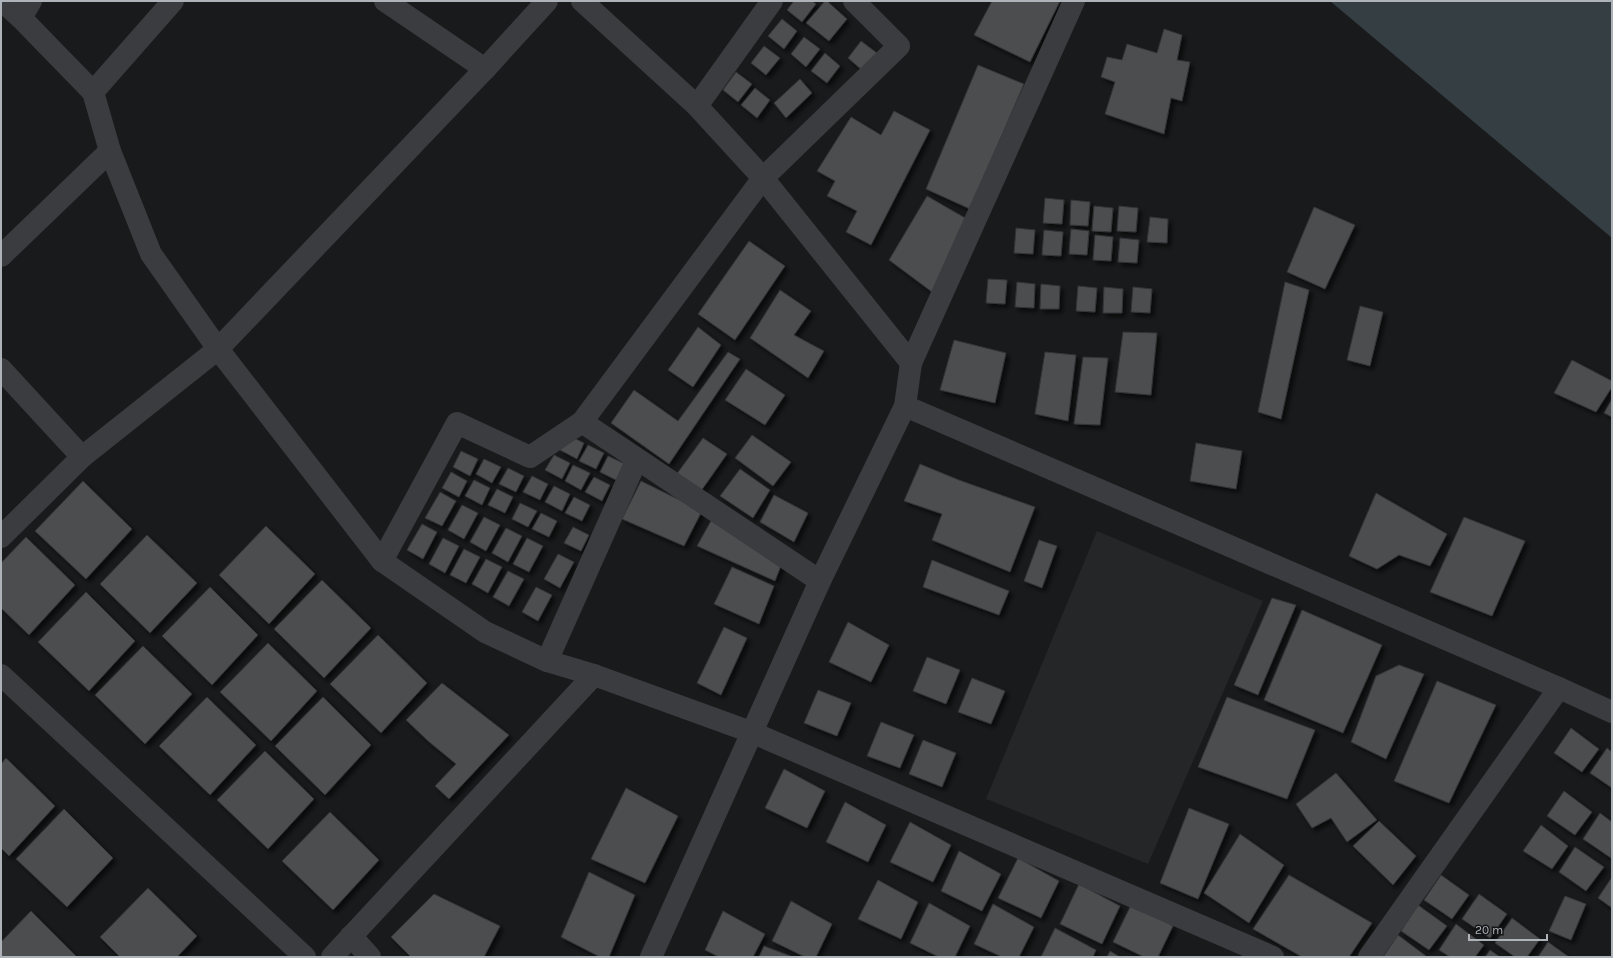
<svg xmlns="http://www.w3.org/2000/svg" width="1613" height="958" viewBox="0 0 1613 958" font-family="Karla,sans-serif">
  <defs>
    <filter id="shadow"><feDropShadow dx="3.5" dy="3.5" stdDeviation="2" flood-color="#0009"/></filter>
  </defs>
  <rect width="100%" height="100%" fill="#191a1b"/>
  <path fill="#252628" d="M1097,531L1263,601L1148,864L986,799Z"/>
  <path fill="#353e43" d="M1330,1H1612V238Z"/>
  <g fill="#4b4d50" stroke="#343437" filter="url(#shadow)">
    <path d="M794,1H812L816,4L802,22L787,10Z"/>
    <path d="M825,1H827L847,19L829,41L806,23Z"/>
    <path d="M992,1H1060L1030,62L974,35Z"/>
    <path d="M782,19L797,31L784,49L768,36Z"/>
    <path d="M1164,29L1182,35L1177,60L1190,62L1182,101L1171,98L1164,134L1105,114L1115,82L1101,77L1107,57L1122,60L1127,44L1157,53Z"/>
    <path d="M804,37L820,49L806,67L791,54Z"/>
    <path d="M861,41L877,53L863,71L848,58Z"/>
    <path d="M764,46L780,58L766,75L751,63Z"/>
    <path d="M825,53L840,66L827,83L811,71Z"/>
    <path d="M978,65L1024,84L970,209L926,189Z"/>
    <path d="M736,72L752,84L738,102L723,90Z"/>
    <path d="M800,79L812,93L786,118L774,103Z"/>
    <path d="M755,88L770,100L757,118L741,105Z"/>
    <path d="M894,111L930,130L871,245L846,232L857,211L827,196L835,181L817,171L851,117L881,135Z"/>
    <path d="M927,196L967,219L932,292L889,260Z"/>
    <path d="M1045,198L1064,200L1062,224L1043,223Z"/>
    <path d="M1071,200L1090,202L1088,226L1070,225Z"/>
    <path d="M1094,206L1113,208L1111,232L1092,231Z"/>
    <path d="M1119,206L1138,208L1136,232L1117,231Z"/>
    <path d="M1314,207L1355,225L1325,289L1287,272Z"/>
    <path d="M1150,217L1168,219L1167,243L1147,242Z"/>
    <path d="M1016,228L1035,230L1033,254L1014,253Z"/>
    <path d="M1071,229L1089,231L1087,255L1069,254Z"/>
    <path d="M1044,230L1063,232L1061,256L1042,255Z"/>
    <path d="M1095,235L1113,237L1111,261L1093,260Z"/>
    <path d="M1120,238L1139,240L1137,263L1118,262Z"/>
    <path d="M749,241L785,266L735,340L698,314Z"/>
    <path d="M988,279L1007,280L1005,304L986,303Z"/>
    <path d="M1017,282L1035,284L1034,308L1015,307Z"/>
    <path d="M1285,282L1309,290L1281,419L1258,412Z"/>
    <path d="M1041,284L1060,286L1059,309H1040Z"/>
    <path d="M1078,286L1097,288L1095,312L1076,311Z"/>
    <path d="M1104,287L1123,289L1122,313H1103Z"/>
    <path d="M1133,287L1152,289L1150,313L1131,312Z"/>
    <path d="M780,290L811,311L794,335L824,351L808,378L750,338Z"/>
    <path d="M1360,306L1383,312L1370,366L1347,360Z"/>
    <path d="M698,327L721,345L693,387L668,370Z"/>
    <path d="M1123,332L1157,333L1151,395L1115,392Z"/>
    <path d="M954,340L1006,353L995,403L940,390Z"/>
    <path d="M728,352L740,359L669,464L611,423L634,390L678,421Z"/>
    <path d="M1045,352L1076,355L1068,421L1035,414Z"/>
    <path d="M1083,357L1108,358L1100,425L1074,424Z"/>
    <path d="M1572,360L1612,381V387L1596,412L1554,393Z"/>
    <path d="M746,369L785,395L765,425L725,400Z"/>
    <path d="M1612,399V417L1604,413Z"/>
    <path d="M568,435L584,443L577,459L560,450Z"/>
    <path d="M752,435L791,462L773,486L735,458Z"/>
    <path d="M703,438L727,454L701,491L676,475Z"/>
    <path d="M1196,443L1242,451L1236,489L1190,481Z"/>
    <path d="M588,445L604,453L596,469L579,461Z"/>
    <path d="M461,451L478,459L470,476L453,467Z"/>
    <path d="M554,455L570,463L562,479L545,470Z"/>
    <path d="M608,456L625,464L616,480L600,472Z"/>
    <path d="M484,459L501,467L492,483L476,474Z"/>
    <path d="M920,464L959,480L1035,507L1010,572L932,540L942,514L904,501Z"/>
    <path d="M573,465L590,473L581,490L565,481Z"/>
    <path d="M508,468L524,476L516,492L499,484Z"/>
    <path d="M740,469L770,490L753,518L720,496Z"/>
    <path d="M451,472L467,481L459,497L442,488Z"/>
    <path d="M532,476L548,484L540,500L523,492Z"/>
    <path d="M594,477L610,485L602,501L585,492Z"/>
    <path d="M474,480L490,488L482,505L465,496Z"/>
    <path d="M83,481L132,529L86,579L35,531Z"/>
    <path d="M641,481L702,511L684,546L622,519Z"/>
    <path d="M554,486L570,494L562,511L545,502Z"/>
    <path d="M497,489L513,497L505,513L488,505Z"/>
    <path d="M440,492L456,501L442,526L425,518Z"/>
    <path d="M1376,493L1447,534L1430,566L1399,555L1377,569L1349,556Z"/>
    <path d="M774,495L808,513L794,542L760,522Z"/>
    <path d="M574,497L590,505L582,521L565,513Z"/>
    <path d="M520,503L537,511L528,527L512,519Z"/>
    <path d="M462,505L478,513L464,539L448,530Z"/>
    <path d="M541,513L557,521L549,537L532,529Z"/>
    <path d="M484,517L500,525L486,551L470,542Z"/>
    <path d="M1464,517L1525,541L1492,616L1430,592Z"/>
    <path d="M712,519L782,563L775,581L697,546Z"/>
    <path d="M422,524L437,532L423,559L407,550Z"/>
    <path d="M266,526L315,574L269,624L219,575Z"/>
    <path d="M573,527L589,535L581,551L564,543Z"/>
    <path d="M506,528L522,536L508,562L492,553Z"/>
    <path d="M147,535L197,583L150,633L100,584Z"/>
    <path d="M26,537L75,585L29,635L1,608V563Z"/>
    <path d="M443,538L459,546L445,573L429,564Z"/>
    <path d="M527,538L543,546L529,572L513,564Z"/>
    <path d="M1039,540L1057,546L1042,588L1024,581Z"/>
    <path d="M464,549L480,557L466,583L450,575Z"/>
    <path d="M558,554L574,562L560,588L544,579Z"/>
    <path d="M486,559L502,567L488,593L472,584Z"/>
    <path d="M932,560L1009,591L999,615L923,587Z"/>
    <path d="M732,567L774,586L759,624L714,604Z"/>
    <path d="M508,571L524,579L509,606L493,597Z"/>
    <path d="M322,580L371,628L324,678L274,629Z"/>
    <path d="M210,587L258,635L212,685L162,636Z"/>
    <path d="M536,587L552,595L538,621L522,612Z"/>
    <path d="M86,592L135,641L89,691L38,642Z"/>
    <path d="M1272,598L1296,605L1258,695L1234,685Z"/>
    <path d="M1302,610L1382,645L1343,733L1264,700Z"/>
    <path d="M848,622L889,645L871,682L829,662Z"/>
    <path d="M724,627L747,638L721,695L697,683Z"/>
    <path d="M378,635L427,683L381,733L330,684Z"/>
    <path d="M268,643L317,691L271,741L220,692Z"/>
    <path d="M143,646L192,694L145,744L95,695Z"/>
    <path d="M927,657L960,670L946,704L913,691Z"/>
    <path d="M1399,665L1424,674L1386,759L1351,742L1376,676Z"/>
    <path d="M972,678L1005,691L991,724L958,712Z"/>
    <path d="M1437,681L1496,705L1449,803L1394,781Z"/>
    <path d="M442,683L509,735L449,799L435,786L456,764L428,741L406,720Z"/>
    <path d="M818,690L851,703L837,736L804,723Z"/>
    <path d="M207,697L256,745L210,795L159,746Z"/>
    <path d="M323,697L371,745L325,795L275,746Z"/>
    <path d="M1227,697L1315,730L1287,799L1198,767Z"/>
    <path d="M881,722L914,735L900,768L867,756Z"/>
    <path d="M1571,728L1599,749L1582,772L1554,753Z"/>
    <path d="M923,740L956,753L942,787L909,774Z"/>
    <path d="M1607,748L1612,752V788L1590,773Z"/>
    <path d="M265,751L314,799L268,849L217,800Z"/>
    <path d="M6,758L55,806L9,856L1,848V764Z"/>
    <path d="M784,769L825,791L807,828L765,808Z"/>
    <path d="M1336,773L1377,820L1347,842L1331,818L1312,828L1296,804Z"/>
    <path d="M626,788L678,816L645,883L591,859Z"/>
    <path d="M1564,791L1592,812L1575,835L1547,816Z"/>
    <path d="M845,802L886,825L868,862L826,842Z"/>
    <path d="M1189,808L1229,824L1198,899L1160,883Z"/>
    <path d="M64,809L113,858L67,907L16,859Z"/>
    <path d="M330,812L379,860L333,910L282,861Z"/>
    <path d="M1600,813L1612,822L1611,858L1583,839Z"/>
    <path d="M1379,821L1416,856L1393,885L1353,846Z"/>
    <path d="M910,822L951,845L933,882L890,862Z"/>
    <path d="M1541,825L1568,846L1552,869L1523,851Z"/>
    <path d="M1240,834L1284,865L1249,923L1204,893Z"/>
    <path d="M1575,847L1604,867L1586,891L1559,872Z"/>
    <path d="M959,851L1001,874L982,911L941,891Z"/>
    <path d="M1018,858L1059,881L1041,918L998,898Z"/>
    <path d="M589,872L635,895L609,957H600L561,937Z"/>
    <path d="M1289,875L1372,923L1349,957H1302L1253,929Z"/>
    <path d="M1441,875L1469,895L1452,919L1424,900Z"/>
    <path d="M1612,877V908L1598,898Z"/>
    <path d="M878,880L918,902L901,939L858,919Z"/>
    <path d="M1079,884L1120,906L1102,944L1060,924Z"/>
    <path d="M148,888L197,936L177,957H120L100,937Z"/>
    <path d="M434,894L500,926L484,957H411L391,937Z"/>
    <path d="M1479,894L1507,914L1490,938L1462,919Z"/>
    <path d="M1565,896L1586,904L1571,940L1549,931Z"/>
    <path d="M791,901L832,924L816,957H805L772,941Z"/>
    <path d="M929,903L970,926L955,957H939L910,943Z"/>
    <path d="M1132,903L1173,926L1158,957H1144L1113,942Z"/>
    <path d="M993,904L1034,927L1019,957H1002L974,944Z"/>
    <path d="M1418,905L1447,926L1429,950L1401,931Z"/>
    <path d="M31,911L77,957H1V942Z"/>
    <path d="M723,911L765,934L753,957H719L705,950Z"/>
    <path d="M1512,918L1540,939L1527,957H1515L1495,943Z"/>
    <path d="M1456,924L1484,945L1475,957H1450L1439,950Z"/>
    <path d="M1055,928L1096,950L1093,957H1041Z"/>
    <path d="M1398,935L1426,956L1425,957H1383Z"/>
    <path d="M1548,942L1569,957H1538Z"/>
    <path d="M764,946L793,957H759Z"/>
    <path d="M1490,950L1500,957H1485Z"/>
    <path d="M1110,951L1120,957H1107Z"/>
  </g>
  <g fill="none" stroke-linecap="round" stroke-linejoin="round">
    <g stroke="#3b3c40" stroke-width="22">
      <path d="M2,1L21,18L93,92L110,151L151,254L218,349L382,561L485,632L547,661L594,675L751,732L1273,957"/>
      <path d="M385,1L485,69"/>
      <path d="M21,18L31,1"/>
      <path d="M93,92L173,1"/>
      <path d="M697,106L772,1"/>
      <path d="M1,256L110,151"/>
      <path d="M911,363L1074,1"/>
      <path d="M1,369L82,457"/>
      <path d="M905,406L1559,688L1612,712"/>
      <path d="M582,422L820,581"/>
      <path d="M1,537L82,457L218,349L485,69L547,1"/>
      <path d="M382,561L457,423L530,457L582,422L763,178L899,46L854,1"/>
      <path d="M547,661L637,459"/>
      <path d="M1,675L305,957"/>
      <path d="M351,936L370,957"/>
      <path d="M332,957L594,675"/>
      <path d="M1369,957L1559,688"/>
    </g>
    <path stroke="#3b3c40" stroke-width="22" d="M582,1L697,106L763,178L911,363L905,406L820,581L651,957"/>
  </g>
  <rect width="1613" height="958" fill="none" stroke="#adb3b9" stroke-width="4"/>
  <path d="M1469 934v6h78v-6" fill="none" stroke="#adb3b9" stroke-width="2"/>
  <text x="1475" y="934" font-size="12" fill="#adb3b9" stroke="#141516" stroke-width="3" paint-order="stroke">20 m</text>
</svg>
